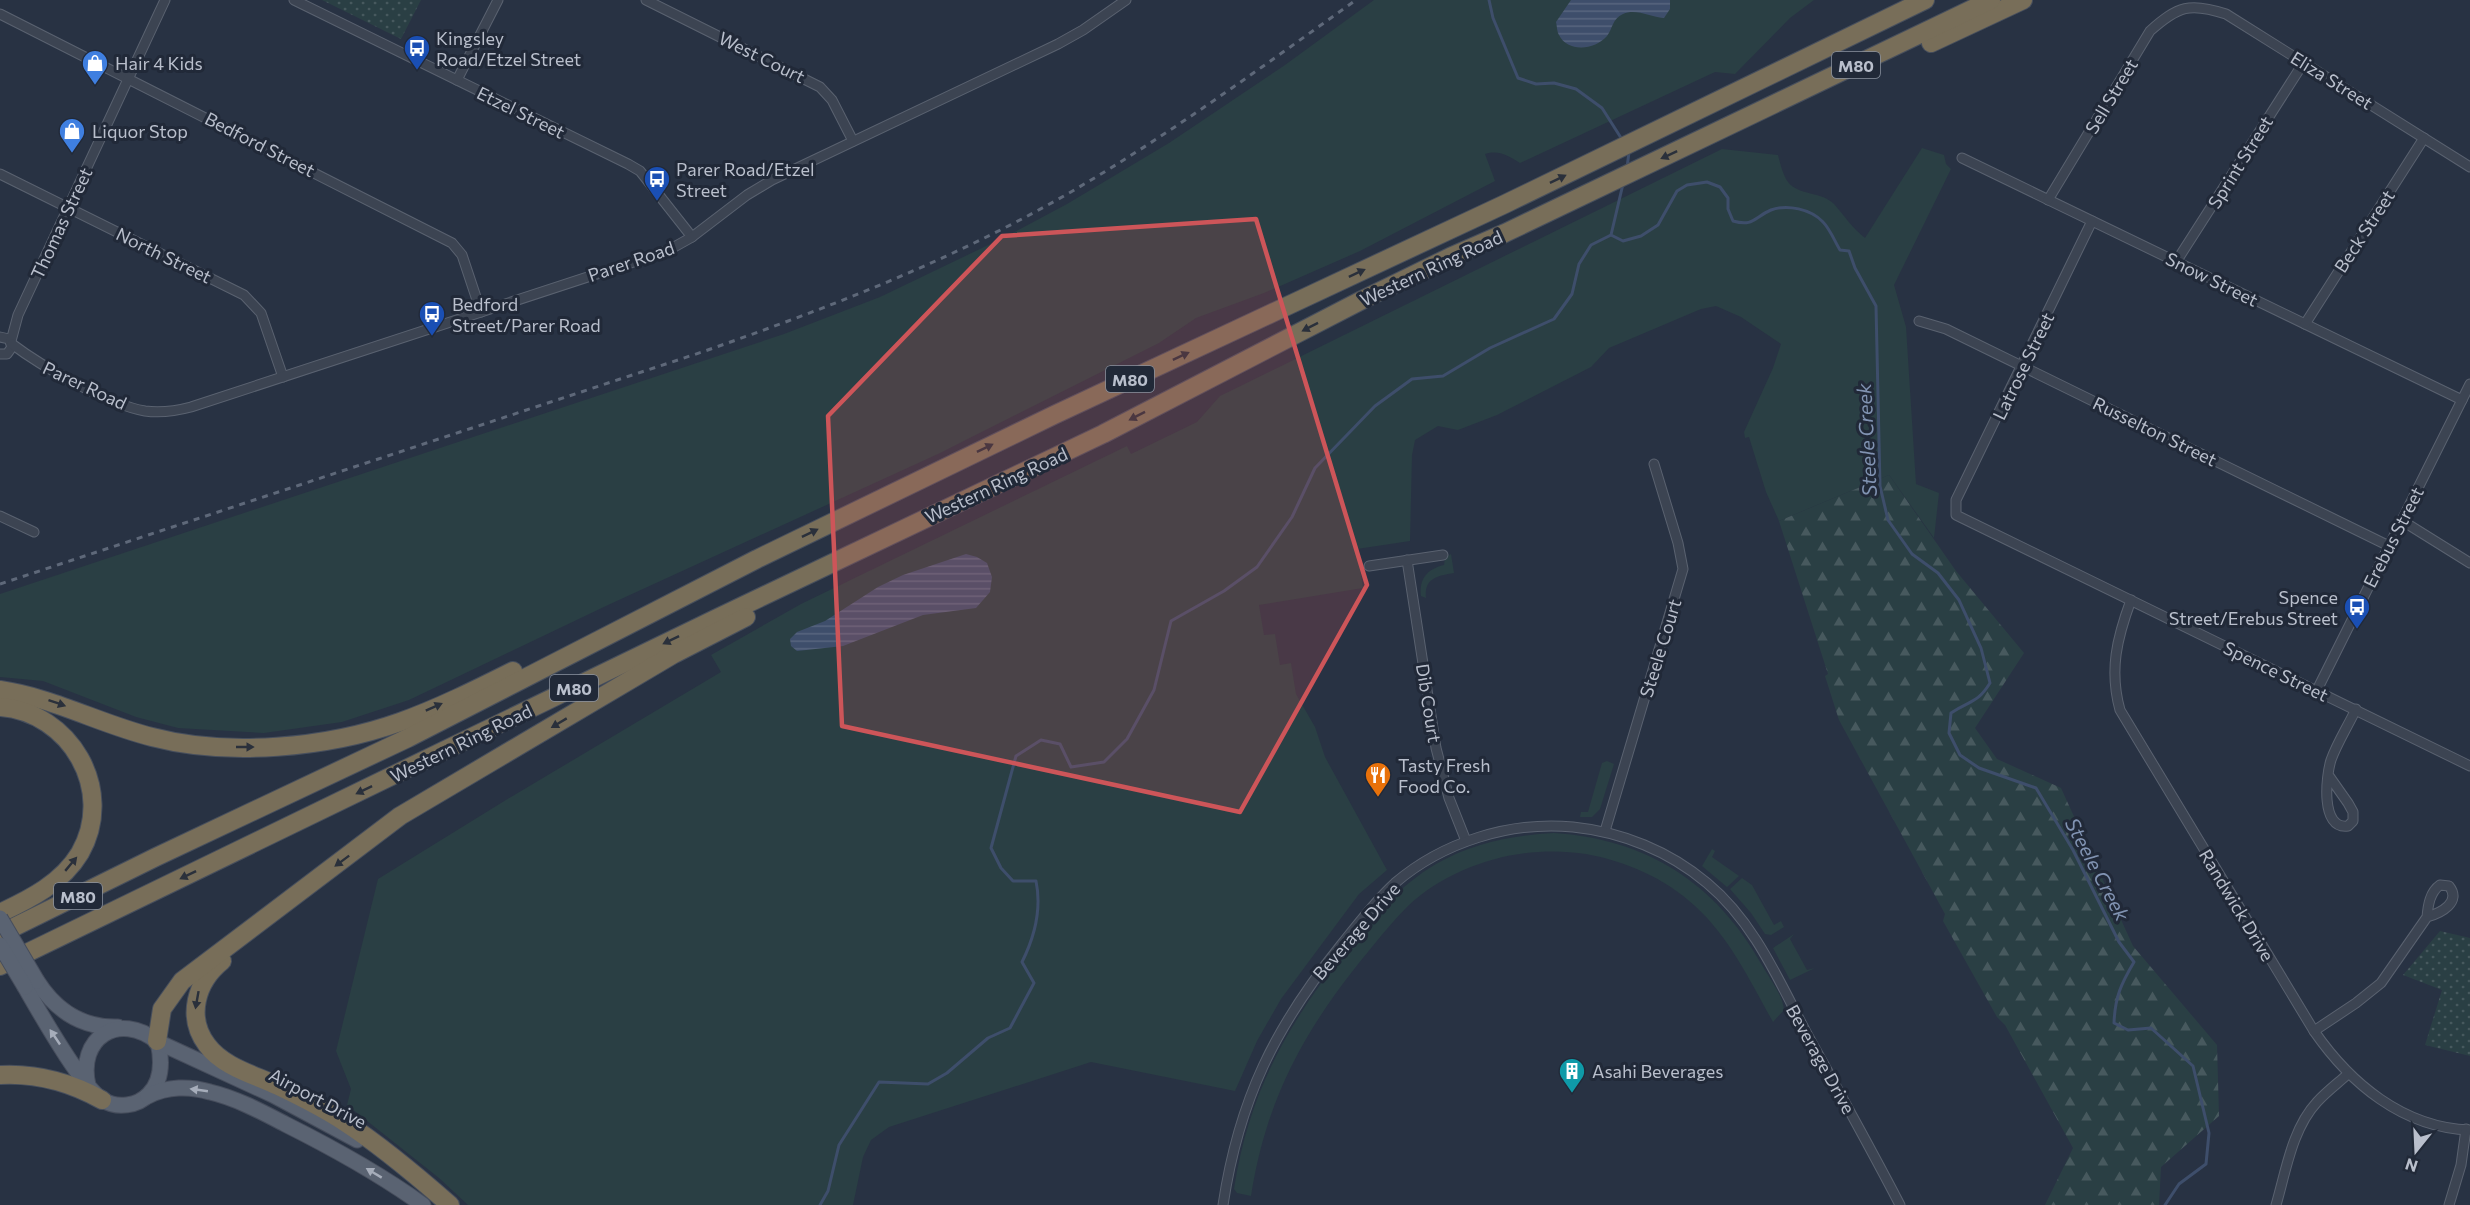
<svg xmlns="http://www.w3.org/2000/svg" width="2470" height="1205" viewBox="0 0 2470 1205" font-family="Commissioner,sans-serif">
  <defs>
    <pattern id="forest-firs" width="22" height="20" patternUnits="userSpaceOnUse" patternTransform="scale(1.5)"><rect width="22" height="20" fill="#2a3f44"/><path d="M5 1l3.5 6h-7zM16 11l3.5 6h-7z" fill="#47595e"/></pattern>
    <pattern id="park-dots" width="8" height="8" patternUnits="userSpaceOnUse" patternTransform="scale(1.5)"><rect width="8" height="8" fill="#2a3f44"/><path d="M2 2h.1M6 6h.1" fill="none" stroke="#47595e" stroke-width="1.8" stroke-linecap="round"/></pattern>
    <pattern id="water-rules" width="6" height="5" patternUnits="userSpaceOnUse" patternTransform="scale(1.5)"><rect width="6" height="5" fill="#3e4e6b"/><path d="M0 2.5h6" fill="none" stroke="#58667f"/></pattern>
  </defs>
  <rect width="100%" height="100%" fill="#283243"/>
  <g fill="#2a3f44">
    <path d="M1374,0H1814L1790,18L1735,74L1715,72L1520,163C1507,155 1499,150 1485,154L1495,181L1360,251L1264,293L1196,318L1159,343L938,454L608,605L409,700L342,722L264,733L178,728L136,717L43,681L0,677V594L784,334L880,297L1009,235L1067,204L1169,143L1285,65Z"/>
    <path d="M1922,148L1944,155L1946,164L1951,169L1894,285L1906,327L1916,484L1939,493L1934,538L1889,475L1779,521L1766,492L1749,437L1745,438L1744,432L1773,368L1781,344L1741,317L1716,306L1701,309L1609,348L1591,367L1497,415L1458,430L1438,426L1415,440L1412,455L1410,541L1357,549L1363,588L1259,605L1264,635L1275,634L1280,665L1291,663L1296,694L1315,727L1325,757L1387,870L1359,894L1281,999L1257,1041L1235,1091L1091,1062L889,1127L871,1140L863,1157L853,1205H468L439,1178L347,1105L351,1089L336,1051L378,879L511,797L721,672L711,655L801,604L1127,446L1131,454L1197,422L1220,396L1722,149L1778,155C1780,163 1783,175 1788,182C1799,196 1821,191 1834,204C1843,214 1853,229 1865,238Z"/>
    <path d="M1451,554L1454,573C1437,576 1424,578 1426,598L1421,596C1419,579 1427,569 1444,565L1445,558Z"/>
    <path d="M1607,761L1614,764L1600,809L1592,817H1580L1581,812H1588L1602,763Z"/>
    <path d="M1554,833C1647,839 1716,883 1762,965C1769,978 1783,995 1784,1010L1773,1022C1750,981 1730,938 1695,906C1665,878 1625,861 1586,854C1525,844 1454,863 1408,906C1389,925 1372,947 1355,968C1299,1039 1265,1106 1251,1196L1237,1193L1234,1189C1249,1092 1287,1025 1347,949C1374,916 1399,886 1436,864C1472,843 1513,835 1554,833Z"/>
    <path d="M1712,849L1715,851L1712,857L1739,876L1727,887L1702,866Z"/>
    <path d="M1742,878L1752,885L1774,925L1781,921L1784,927L1771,935L1765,934L1751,913L1730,889Z"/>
    <path d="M1794,934L1790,939L1807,970L1815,968L1790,980L1773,948Z"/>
  </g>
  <path fill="url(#forest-firs)" d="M1889,475L1956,571L2024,653L1975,728L1997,759L2061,788L2133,946L2217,1045L2219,1116L2161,1167L2159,1205H2045L2073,1148L2005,1025L1997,1017L1943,921L1945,914L1839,720L1825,676L1828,674L1779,521Z"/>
  <g fill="url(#park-dots)">
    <path d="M322,0H421L401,39Z"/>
    <path d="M2440,931L2470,938V1056L2425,1045L2442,990L2403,975Z"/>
  </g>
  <g fill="url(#water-rules)">
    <path d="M1571,0H1670V9L1664,18C1650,17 1636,8 1623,14C1612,19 1613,28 1607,36C1595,50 1568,53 1559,35C1557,32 1557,26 1556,22Z"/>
    <path d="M966,554L977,557L987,563L992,577L990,592L976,608L923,615L843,646L797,651L791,646L790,639L797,632L825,621L878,587L903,575Z"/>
  </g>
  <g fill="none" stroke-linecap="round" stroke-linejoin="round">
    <g stroke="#3e4e6b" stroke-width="3">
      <path d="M1489,0L1493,18L1518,78L1536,84L1554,83L1576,89L1602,108L1623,141"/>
      <path d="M1627,168L1629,152"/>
      <path d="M1623,184L1611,235L1623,241L1641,236L1658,225L1677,191L1687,185L1707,182L1720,187L1728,198V209L1733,221C1754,227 1754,217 1771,210C1787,204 1811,209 1823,222C1830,229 1835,242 1840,250L1849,251L1855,268L1876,306L1880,486L1888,520L1912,554L1938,573L1959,600L1981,648L1990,683C1977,704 1970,700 1951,713L1949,733L1960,755L1979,768L2036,788L2073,850L2119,942L2134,962C2121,984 2115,997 2114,1023L2128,1030L2151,1028L2193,1066L2209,1133L2206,1164L2179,1184L2165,1205"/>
      <path d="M820,1205L828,1191L839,1145L879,1082L928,1084L947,1073L988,1038L1010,1028L1034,983L1022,962C1035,936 1042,910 1036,881H1013L1001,868L991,848L1016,756L1041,740L1060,744L1071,767L1104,762L1127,739L1154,690L1171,621L1224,591L1257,567L1292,517L1315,468L1375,406L1412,379L1443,376L1490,348L1554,319L1572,294L1579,264L1591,245L1611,235"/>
    </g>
    <g stroke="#5a6270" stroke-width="11">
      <g id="minor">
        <path d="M294,0L628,164L640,171L692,237"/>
        <path d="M646,0L820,87L832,100L853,141"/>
        <path d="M0,14L452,243L462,255L481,312"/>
        <path d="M457,80L498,0"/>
        <path d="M1962,158L2462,400"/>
        <path d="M0,174L244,295L261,313L283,377"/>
        <path d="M2048,200L2150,31C2178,6 2190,2 2226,14L2470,167"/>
        <path d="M2092,221L1956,500V515L2470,766"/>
        <path d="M2176,262L2304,62"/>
        <path d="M1919,321L1946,329L2389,546"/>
        <path d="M2305,324L2424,138"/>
        <path d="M0,337L9,339L12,347L7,354H0"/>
        <path d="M11,341L18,315L165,0"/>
        <path d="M12,344C41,366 109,405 145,411C160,413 176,411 191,407L667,251L692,237L747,195L772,180L1058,44L1083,30L1126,0"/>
        <path d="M0,516L34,532"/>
        <path d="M2401,520L2470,563"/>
        <path d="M1407,560L1436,748L1449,798L1466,841"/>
        <path d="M1369,566L1443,555"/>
        <path d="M2131,600C2117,638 2109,670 2120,710L2314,1031C2350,1083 2403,1128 2470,1130"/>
        <path d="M2317,690L2470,384"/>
        <path d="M2329,776L2348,803L2353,812V821L2348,826C2320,830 2326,776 2331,760C2337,743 2348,726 2356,709"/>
        <path d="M1605,831L1683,569L1678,543L1654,464"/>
        <path d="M2314,1031L2356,1003L2381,983L2427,917C2428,905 2430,892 2440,885L2449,886C2462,902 2441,913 2427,917"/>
        <path d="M1223,1205C1239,1099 1275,1027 1341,945C1358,924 1375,901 1395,883C1443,842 1510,821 1573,827C1622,832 1669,851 1707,883C1754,922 1778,979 1806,1032C1838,1090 1870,1147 1900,1205"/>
        <path d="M2276,1205C2286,1171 2292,1129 2317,1102C2326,1092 2338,1083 2348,1074"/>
        <path d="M2449,1205L2461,1165L2466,1129"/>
      </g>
    </g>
    <g stroke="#464d5c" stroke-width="17">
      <g id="primary">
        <path d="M37,981C56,1011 82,1028 118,1027"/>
        <path d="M25,987C39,1011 82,1088 103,1100C117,1109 138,1106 149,1094C163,1080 162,1060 158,1042C118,1010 77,1039 88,1085"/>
        <path d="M158,1042L273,1095L357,1140"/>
        <path d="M148,1096C167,1086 190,1086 210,1092C236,1098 262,1112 285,1124C333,1148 380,1174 423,1205"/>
      </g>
    </g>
    <g stroke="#474f5d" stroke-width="20">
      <g id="motorway">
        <path d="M1931,43L2023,0"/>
        <path d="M0,690C54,698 100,724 152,737C228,757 327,748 400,722C439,708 477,689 513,671"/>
        <path d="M0,707C70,712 116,790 80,853C62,883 30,899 0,913"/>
        <path d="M0,934L156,857L408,738L757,559L1054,415L1505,204L1925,0"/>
        <path d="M222,961C196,982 186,1017 207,1045C223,1067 255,1075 278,1086C301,1097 325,1109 346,1123C383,1147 417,1176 450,1205"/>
        <path d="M0,966L713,620L1103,434L1362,300L1450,257L1505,233L1991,0"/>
        <path d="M157,1041L162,1009L182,981L400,816L674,654L746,617"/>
        <path d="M0,1075C37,1073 70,1082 102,1100"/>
      </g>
    </g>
    <use href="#minor" stroke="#3c4452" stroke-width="9"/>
    <use href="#primary" stroke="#5a6372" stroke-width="15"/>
    <use href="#motorway" stroke="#786e59" stroke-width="18"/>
    <path stroke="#5e6879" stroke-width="3" stroke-dasharray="6 6" stroke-linecap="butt" d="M0,584L702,352C828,308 953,260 1069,193C1169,135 1262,67 1356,0"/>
    <g stroke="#464d5c" stroke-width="17" stroke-linecap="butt">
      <g id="primary-bridge">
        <path d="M0,918L37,981"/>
        <path d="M0,945L25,987"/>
      </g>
    </g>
    <use href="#primary-bridge" stroke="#5a6372" stroke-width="15"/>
  </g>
  <defs><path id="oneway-solid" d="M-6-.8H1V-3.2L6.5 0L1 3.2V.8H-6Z" transform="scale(1.5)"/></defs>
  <g fill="#2a303b">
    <use href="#oneway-solid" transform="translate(1669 155) rotate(155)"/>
    <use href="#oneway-solid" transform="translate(1558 179) rotate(-26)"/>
    <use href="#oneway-solid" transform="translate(1357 273) rotate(-25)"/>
    <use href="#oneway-solid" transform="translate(1310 327) rotate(153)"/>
    <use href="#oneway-solid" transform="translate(1181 356) rotate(-25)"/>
    <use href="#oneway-solid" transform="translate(1137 416) rotate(153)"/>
    <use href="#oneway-solid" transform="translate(985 448) rotate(-26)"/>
    <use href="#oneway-solid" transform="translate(810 533) rotate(-26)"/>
    <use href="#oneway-solid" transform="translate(671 640) rotate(154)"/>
    <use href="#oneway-solid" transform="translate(57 703) rotate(19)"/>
    <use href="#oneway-solid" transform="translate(434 707) rotate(-24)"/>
    <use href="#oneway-solid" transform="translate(559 723) rotate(149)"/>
    <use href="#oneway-solid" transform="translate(245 747)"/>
    <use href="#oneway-solid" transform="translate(364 790) rotate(154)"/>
    <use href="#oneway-solid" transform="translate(342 861) rotate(143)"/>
    <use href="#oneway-solid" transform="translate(71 864) rotate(-50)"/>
    <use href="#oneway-solid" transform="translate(188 875) rotate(154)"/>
    <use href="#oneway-solid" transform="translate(197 1000) rotate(100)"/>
  </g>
  <g fill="#a6adba">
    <use href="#oneway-solid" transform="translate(55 1037) rotate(-124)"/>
    <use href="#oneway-solid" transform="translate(199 1090) rotate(-172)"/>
    <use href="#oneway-solid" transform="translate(374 1173) rotate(-149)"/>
  </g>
  <path fill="#cd5559" fill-opacity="0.2" stroke="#cd5559" stroke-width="4.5" stroke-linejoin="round" d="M1256,219L1367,585L1240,812L842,726L828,416L1002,236Z"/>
  <defs>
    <g id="bus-pin" transform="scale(1.35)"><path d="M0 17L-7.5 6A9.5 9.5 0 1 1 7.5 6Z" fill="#1a4fb4" stroke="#212938"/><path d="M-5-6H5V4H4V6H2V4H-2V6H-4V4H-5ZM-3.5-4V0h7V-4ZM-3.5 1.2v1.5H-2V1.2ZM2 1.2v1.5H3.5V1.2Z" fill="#fff"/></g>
    <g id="shop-pin" transform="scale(1.35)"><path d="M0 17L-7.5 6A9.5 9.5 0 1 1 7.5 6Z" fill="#3f7fe0" stroke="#212938"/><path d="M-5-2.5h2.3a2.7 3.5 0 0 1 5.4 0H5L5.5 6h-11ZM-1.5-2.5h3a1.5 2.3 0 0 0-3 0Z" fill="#fff"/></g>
    <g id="restaurant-pin" transform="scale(1.35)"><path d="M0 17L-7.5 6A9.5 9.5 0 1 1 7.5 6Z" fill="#e8710a" stroke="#212938"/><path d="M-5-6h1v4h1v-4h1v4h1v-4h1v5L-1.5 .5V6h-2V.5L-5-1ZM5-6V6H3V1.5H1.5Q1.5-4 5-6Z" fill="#fff"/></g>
    <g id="building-pin" transform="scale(1.35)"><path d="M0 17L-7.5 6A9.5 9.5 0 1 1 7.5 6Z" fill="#0f9aa8" stroke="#212938"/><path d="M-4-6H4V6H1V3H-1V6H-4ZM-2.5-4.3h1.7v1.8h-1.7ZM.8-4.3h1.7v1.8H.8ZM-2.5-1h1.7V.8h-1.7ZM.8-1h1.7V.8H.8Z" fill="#fff"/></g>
  </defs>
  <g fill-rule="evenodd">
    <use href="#bus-pin" x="417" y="48"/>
    <use href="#shop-pin" x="95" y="63"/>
    <use href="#shop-pin" x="72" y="131"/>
    <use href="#bus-pin" x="657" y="179"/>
    <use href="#bus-pin" x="432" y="314"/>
    <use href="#bus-pin" x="2357" y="607"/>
    <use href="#restaurant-pin" x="1378" y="775"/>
    <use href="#building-pin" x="1572" y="1071"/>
  </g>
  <g text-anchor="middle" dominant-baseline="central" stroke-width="6" stroke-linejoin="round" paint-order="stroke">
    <g fill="#212938" stroke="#8b92a0" stroke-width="1.5">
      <rect x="1832" y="52" width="48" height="26" rx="4.5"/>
      <rect x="1106" y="366" width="48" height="26" rx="4.5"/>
      <rect x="550" y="675" width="48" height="26" rx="4.5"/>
      <rect x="54" y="883" width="48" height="26" rx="4.5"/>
    </g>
    <g font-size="16" font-weight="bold" fill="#b9bfcc">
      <text x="1856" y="65">M80</text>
      <text x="1130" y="379">M80</text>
      <text x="574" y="688">M80</text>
      <text x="78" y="896">M80</text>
    </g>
    <g font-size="18" fill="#b9bfcc" stroke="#212938" text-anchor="start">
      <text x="436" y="38">Kingsley<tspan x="436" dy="21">Road/Etzel Street</tspan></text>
      <text x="115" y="63">Hair 4 Kids</text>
      <text x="92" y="131">Liquor Stop</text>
      <text x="676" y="169">Parer Road/Etzel<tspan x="676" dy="21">Street</tspan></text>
      <text x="452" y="304">Bedford<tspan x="452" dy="21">Street/Parer Road</tspan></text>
      <text x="2338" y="597" text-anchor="end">Spence<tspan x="2338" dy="21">Street/Erebus Street</tspan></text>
      <text x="1398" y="765">Tasty Fresh<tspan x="1398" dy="21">Food Co.</tspan></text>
      <text x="1592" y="1071">Asahi Beverages</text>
    </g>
    <g font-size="18" fill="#b9bfcc" stroke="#212938">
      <text transform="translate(762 57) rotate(26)">West Court</text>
      <text transform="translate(2332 80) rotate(32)">Eliza Street</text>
      <text transform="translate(2111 96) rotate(-59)">Sell Street</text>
      <text transform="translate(521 112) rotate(26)">Etzel Street</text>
      <text transform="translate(260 144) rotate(27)">Bedford Street</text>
      <text transform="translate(2240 162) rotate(-58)">Sprint Street</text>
      <text transform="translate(61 223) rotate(-65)">Thomas Street</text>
      <text transform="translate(2364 231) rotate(-57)">Beck Street</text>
      <text transform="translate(164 255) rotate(26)">North Street</text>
      <text transform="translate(631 261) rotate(-19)">Parer Road</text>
      <text transform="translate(1431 268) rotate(-25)">Western Ring Road</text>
      <text transform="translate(2212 279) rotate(26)">Snow Street</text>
      <text transform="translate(2023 366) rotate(-64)">Latrose Street</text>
      <text transform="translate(85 385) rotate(25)">Parer Road</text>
      <text transform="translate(2155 431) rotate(26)">Russelton Street</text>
      <text transform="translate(996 485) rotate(-25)">Western Ring Road</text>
      <text transform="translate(2393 537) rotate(-63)">Erebus Street</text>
      <text transform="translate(1660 648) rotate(-73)">Steele Court</text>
      <text transform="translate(2276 671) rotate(26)">Spence Street</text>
      <text transform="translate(1429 703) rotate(81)">Dib Court</text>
      <text transform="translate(461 743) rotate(-26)">Western Ring Road</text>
      <text transform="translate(2237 905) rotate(59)">Randwick Drive</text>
      <text transform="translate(1356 931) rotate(-49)">Beverage Drive</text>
      <text transform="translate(1821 1059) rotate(61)">Beverage Drive</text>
      <text transform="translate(318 1098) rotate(28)">Airport Drive</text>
    </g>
    <g font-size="20" font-style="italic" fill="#8193b2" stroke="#212938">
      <text transform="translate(1866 440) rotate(-93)">Steele Creek</text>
      <text transform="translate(2098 869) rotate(62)">Steele Creek</text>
    </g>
  </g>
  <g transform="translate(2416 1151) rotate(198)" stroke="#212938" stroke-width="4.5" paint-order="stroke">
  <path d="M0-4.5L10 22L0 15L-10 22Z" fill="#b9bfcc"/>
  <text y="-9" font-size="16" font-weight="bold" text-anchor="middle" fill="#b9bfcc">N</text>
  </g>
</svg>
